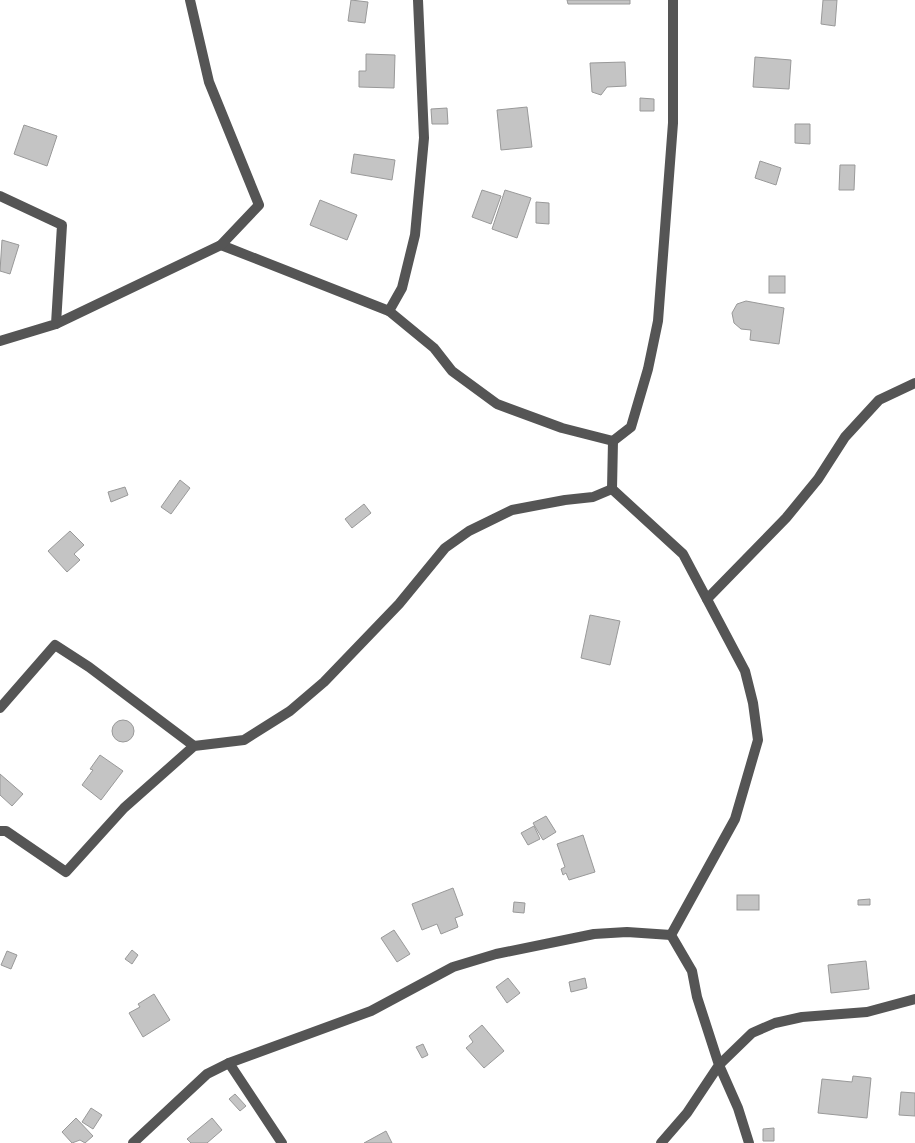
<svg xmlns="http://www.w3.org/2000/svg" width="915" height="1143" viewBox="0 0 915 1143" font-family="'Varela Round',sans-serif">
  <rect width="100%" height="100%" fill="#fff"/>
  <g fill="#c4c4c4" stroke="#999">
    <path d="M351,0L368,2L365,23L348,21Z"/>
    <path d="M567,0H630V4H568Z"/>
    <path d="M823,0H837L835,26L821,24Z"/>
    <path d="M366,54L395,55L394,88L359,87V71H366Z"/>
    <path d="M755,57L791,60L789,89L753,87Z"/>
    <path d="M625,62L626,86L607,87L601,95L592,92L590,63Z"/>
    <path d="M640,98L654,99V111H640Z"/>
    <path d="M527,107L532,147L501,150L497,110Z"/>
    <path d="M447,108L448,124H432L431,109Z"/>
    <path d="M795,124H810V144L795,143Z"/>
    <path d="M24,125L57,136L47,166L14,154Z"/>
    <path d="M354,154L395,160L392,180L351,173Z"/>
    <path d="M760,161L781,168L776,185L755,178Z"/>
    <path d="M840,165H855L854,190H839Z"/>
    <path d="M482,190L501,196L491,224L472,217Z"/>
    <path d="M505,190L531,198L517,238L492,229Z"/>
    <path d="M320,200L357,215L347,240L310,225Z"/>
    <path d="M536,202L549,203V224L536,223Z"/>
    <path d="M2,240L19,245L10,274L0,271Z"/>
    <rect x="769" y="276" width="16" height="17"/>
    <path d="M746,301L784,308L779,344L750,340L751,330L741,329L734,323L732,313L737,304Z"/>
    <path d="M180,480L190,488L171,514L161,507Z"/>
    <path d="M125,487L128,495L111,502L108,492Z"/>
    <path d="M364,504L371,513L352,528L345,519Z"/>
    <path d="M70,531L84,545L74,554L80,560L67,572L48,551Z"/>
    <path d="M590,615L620,621L610,665L581,658Z"/>
    <circle cx="123" cy="731" r="11"/>
    <path d="M100,755L123,771L101,800L82,785L93,770L90,769Z"/>
    <path d="M0,774L23,794L12,806L0,795Z"/>
    <path d="M546,816L556,832L543,840L533,823Z"/>
    <path d="M534,826L540,839L528,845L521,833Z"/>
    <path d="M583,835L595,872L569,880L566,873L563,875L561,869L565,867L557,844Z"/>
    <path d="M453,888L463,915L455,918L458,927L441,934L437,924L422,930L412,904Z"/>
    <rect x="737" y="895" width="22" height="15"/>
    <path d="M870,899V905H858V900Z"/>
    <path d="M514,902L525,903L524,913L513,912Z"/>
    <path d="M394,930L410,954L397,962L381,938Z"/>
    <path d="M132,950L138,955L132,964L125,959Z"/>
    <path d="M7,951L17,955L11,969L1,965Z"/>
    <path d="M866,961L869,989L831,993L828,965Z"/>
    <path d="M508,978L520,993L507,1003L496,987Z"/>
    <path d="M585,978L587,988L571,992L569,982Z"/>
    <path d="M154,994L170,1020L143,1037L129,1013L140,1007L138,1004Z"/>
    <path d="M482,1025L504,1051L484,1068L466,1048L473,1042L469,1036Z"/>
    <path d="M423,1044L428,1055L422,1058L416,1047Z"/>
    <path d="M853,1076L871,1078L867,1118L818,1113L822,1079L852,1082Z"/>
    <path d="M901,1092L915,1093V1116L899,1115Z"/>
    <path d="M235,1094L246,1106L240,1111L229,1099Z"/>
    <path d="M91,1108L102,1115L93,1129L82,1122Z"/>
    <path d="M76,1118L93,1136L85,1143L80,1140L72,1143L62,1132Z"/>
    <path d="M212,1118L222,1130L207,1143H191L187,1139Z"/>
    <path d="M774,1128V1141H763V1129Z"/>
    <path d="M386,1131L392,1143H364Z"/>
  </g>
  <g fill="none" stroke-linecap="round" stroke-linejoin="round">
    <g stroke="#555" stroke-width="10">
      <path d="M418,0L424,138L415,235L402,288L389,311L434,348L452,371L497,404L562,428L613,441"/>
      <path d="M0,196L62,225L56,324L0,341"/>
      <path d="M221,245L389,311"/>
      <path d="M56,324L221,245L259,205L209,82L190,0"/>
      <path d="M613,441L612,489L683,554L745,671L753,703L758,740L735,819L671,935L692,971L697,997L719,1065L687,1113L661,1143"/>
      <path d="M613,441L631,427L648,369L658,321L673,123V0"/>
      <path d="M707,599L786,518L818,479L845,437L879,400L915,383"/>
      <path d="M0,708L55,645L89,667L194,746"/>
      <path d="M0,831H6L66,872L124,808L194,746L244,740L290,711L324,682L399,604L445,548L469,531L512,510L565,500L593,497L612,489"/>
      <path d="M229,1063L282,1143"/>
      <path d="M133,1143L207,1074L229,1063L371,1011L453,967L496,954L594,934L627,932L671,935"/>
      <path d="M749,1143L738,1108L719,1065L752,1033L775,1023L802,1017L867,1012L915,999"/>
    </g>
  </g>
</svg>
